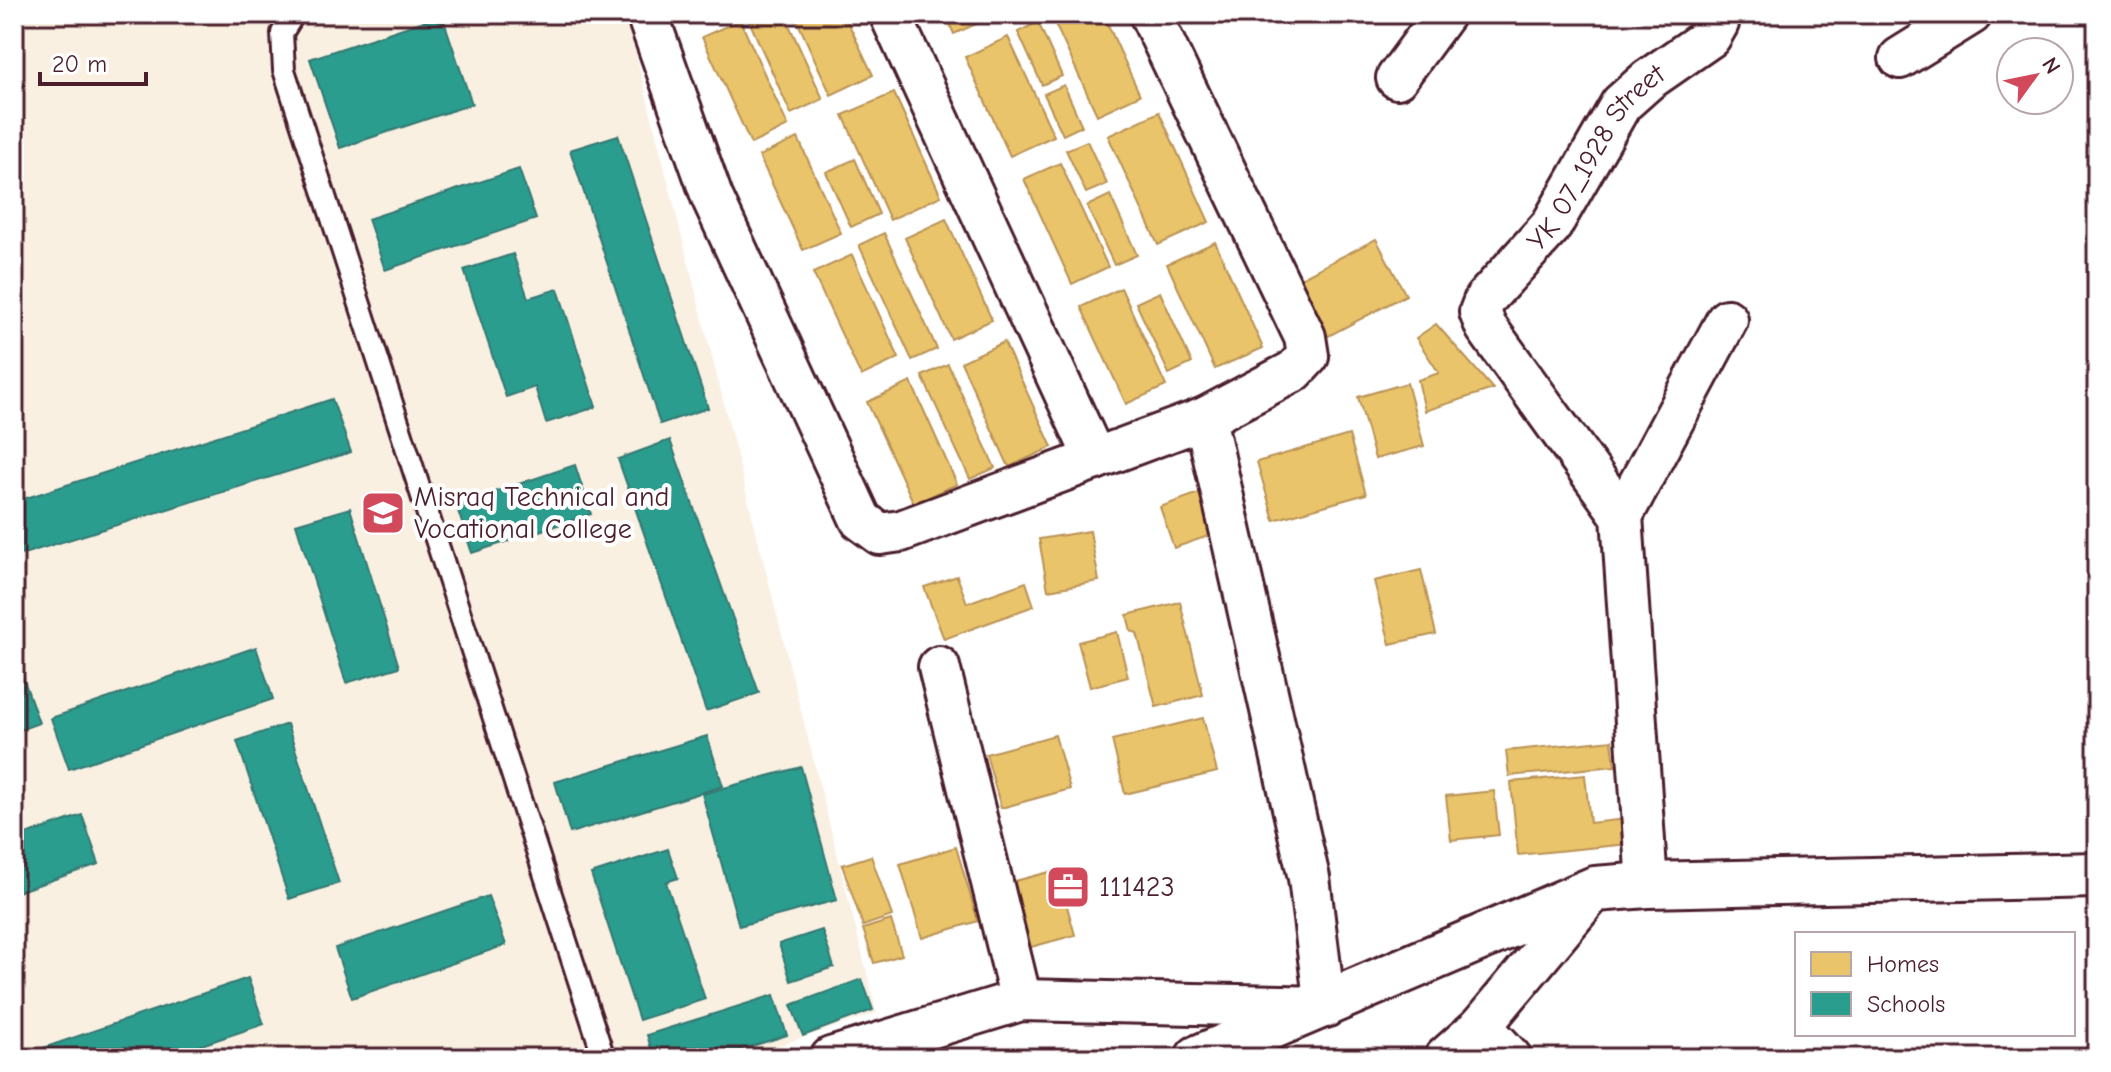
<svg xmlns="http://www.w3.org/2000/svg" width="2111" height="1072" viewBox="0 0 2111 1072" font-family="'Comic Neue',sans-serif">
  <rect width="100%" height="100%" fill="#fff"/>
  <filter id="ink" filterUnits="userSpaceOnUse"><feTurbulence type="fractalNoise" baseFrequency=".0125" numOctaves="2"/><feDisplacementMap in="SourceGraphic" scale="16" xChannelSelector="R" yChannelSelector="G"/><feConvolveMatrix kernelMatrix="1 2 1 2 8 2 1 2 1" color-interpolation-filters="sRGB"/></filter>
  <g filter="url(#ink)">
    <path fill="#f9f0e2" d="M14,14H626L877,1013L741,1058H14Z"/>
    <g fill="#e9c46a" stroke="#b99257" stroke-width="2">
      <path d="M746,14H784L823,99L791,114Z"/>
      <path d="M794,14H844L873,75L831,95Z"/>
      <path d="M945,14H993L994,16L954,34Z"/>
      <path d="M1103,14L1140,95L1097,115L1051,15Z"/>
      <path d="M740,20L788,126L751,144L702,37Z"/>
      <path d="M1038,22L1062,76L1042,85L1018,32Z"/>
      <path d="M1008,37L1054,136L1010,156L965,57Z"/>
      <path d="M1064,85L1082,126L1063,135L1044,94Z"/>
      <path d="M894,93L941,196L890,220L843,115Z"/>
      <path d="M1159,112L1209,222L1158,245L1108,136Z"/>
      <path d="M798,138L841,233L803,250L759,156Z"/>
      <path d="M1087,141L1107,184L1086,193L1066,150Z"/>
      <path d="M855,159L879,214L851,227L826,172Z"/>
      <path d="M1060,163L1108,267L1072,284L1024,179Z"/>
      <path d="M1110,195L1137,255L1114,265L1087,206Z"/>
      <path d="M946,219L992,320L951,339L905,238Z"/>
      <path d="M884,233L937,349L912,360L859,245Z"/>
      <path d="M1376,239L1406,295L1321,340L1291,283Z"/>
      <path d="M1215,242L1263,348L1215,369L1167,264Z"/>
      <path d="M852,255L899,358L861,376L813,273Z"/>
      <path d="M1121,288L1166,386L1126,404L1081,307Z"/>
      <path d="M1160,292L1192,363L1169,374L1136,303Z"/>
      <path d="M1436,324L1493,389L1425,411L1418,380L1439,373L1416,338Z"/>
      <path d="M1004,342L1052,447L1009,467L961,362Z"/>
      <path d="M948,364L995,468L970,479L922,376Z"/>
      <path d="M911,382L957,484L914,504L867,402Z"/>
      <path d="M1407,383L1424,446L1375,459L1358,397Z"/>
      <path d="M1349,435L1366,494L1274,520L1257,462Z"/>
      <path d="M1199,493L1214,534L1174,548L1160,507Z"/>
      <path d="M1090,531L1099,581L1048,590L1039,539Z"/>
      <path d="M1421,570L1436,634L1390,644L1374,581Z"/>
      <path d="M957,576L967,603L1026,582L1034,606L944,639L924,587Z"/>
      <path d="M1180,602L1203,695L1156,707L1137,633L1131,631L1127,615Z"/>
      <path d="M1117,632L1128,677L1090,687L1078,642Z"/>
      <path d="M1203,718L1217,772L1125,794L1112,740Z"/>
      <path d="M1055,735L1070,789L1001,808L986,754Z"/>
      <path d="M1612,740L1615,766L1509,776L1506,751Z"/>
      <path d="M1585,775L1590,823L1626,819L1628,844L1518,855L1511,782Z"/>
      <path d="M1494,791L1499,835L1451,840L1446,796Z"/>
      <path d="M956,847L978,921L922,938L900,864Z"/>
      <path d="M871,856L892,916L863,926L842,865Z"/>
      <path d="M1057,870L1075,935L1013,952L996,886Z"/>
      <path d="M891,920L902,955L874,963L863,929Z"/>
    </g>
    <g fill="#2a9d8f" stroke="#347771" stroke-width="2">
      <path d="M442,15L472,104L340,148L310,59Z"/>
      <path d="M618,135L708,408L660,424L570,150Z"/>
      <path d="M519,169L536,219L385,270L368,219Z"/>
      <path d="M513,254L528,298L558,289L596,407L546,423L535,387L506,397L464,270Z"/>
      <path d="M332,399L351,452L14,557V502Z"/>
      <path d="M670,440L759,693L706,711L618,459Z"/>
      <path d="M575,465L591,514L472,553L456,505Z"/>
      <path d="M350,508L399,667L346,683L296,524Z"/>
      <path d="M256,647L273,699L69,769L51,718Z"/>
      <path d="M14,652L39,723L14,732Z"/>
      <path d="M287,724L339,883L289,899L237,741Z"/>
      <path d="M707,736L723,786L570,833L555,782Z"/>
      <path d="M801,767L837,900L739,926L702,794Z"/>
      <path d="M82,815L99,864L14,893V839Z"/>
      <path d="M668,849L678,878L666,882L705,999L639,1020L591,874Z"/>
      <path d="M488,896L506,945L352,998L335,948Z"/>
      <path d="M822,930L834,967L791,981L779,944Z"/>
      <path d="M248,978L264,1024L163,1058H14Z"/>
      <path d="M862,979L873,1010L803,1036L791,1005Z"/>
      <path d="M774,995L787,1035L715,1058H654L647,1035Z"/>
    </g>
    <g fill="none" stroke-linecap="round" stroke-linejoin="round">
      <g stroke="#4a1f2b" stroke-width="26">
        <path id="service" d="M294,14L282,33L284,70L604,1058"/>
      </g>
      <g stroke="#4a1f2b" stroke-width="46">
        <g id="minor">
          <path d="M647,14L712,197L861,520L880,534L901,531L1205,418"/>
          <path d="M890,14L1095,459"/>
          <path d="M1900,58L1971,14"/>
          <path d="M1397,78L1444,14"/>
          <path d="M1622,516L1727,320"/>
          <path d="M939,667L1021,1000"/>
          <path id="s1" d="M1647,885L1622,516L1486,327L1480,312L1485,299L1551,226L1621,104L1648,80L1710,37L1718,23L1714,14"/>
          <path d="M831,1058L1021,1000L1325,1007L1309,878L1205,418L1294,371L1308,356L1305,337L1150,14"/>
          <path d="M1445,1058L1481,1026"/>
          <path d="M1511,1058L1481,1026L1595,889"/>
        </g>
      </g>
      <g stroke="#4a1f2b" stroke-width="50">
        <path id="tertiary" d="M1198,1058L1595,889L1647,885L2097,875"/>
      </g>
      <use href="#service" stroke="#fff" stroke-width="20"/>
      <use href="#minor" stroke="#fff" stroke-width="40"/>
      <use href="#tertiary" stroke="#fff" stroke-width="44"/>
    </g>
  </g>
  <defs>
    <g id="university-square" transform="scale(2.3)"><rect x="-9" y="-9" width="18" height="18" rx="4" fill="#d1495b" stroke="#fff"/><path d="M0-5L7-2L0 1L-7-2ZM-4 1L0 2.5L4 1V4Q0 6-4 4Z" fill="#fff"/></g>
    <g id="office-square" transform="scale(2.3)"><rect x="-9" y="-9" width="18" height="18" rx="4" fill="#d1495b" stroke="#fff"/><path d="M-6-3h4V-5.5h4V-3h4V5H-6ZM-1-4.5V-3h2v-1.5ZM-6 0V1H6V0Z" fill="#fff"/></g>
  </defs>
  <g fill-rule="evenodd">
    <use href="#university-square" x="383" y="513"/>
    <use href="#office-square" x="1068" y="887"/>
  </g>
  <g text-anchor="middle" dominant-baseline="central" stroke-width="8" stroke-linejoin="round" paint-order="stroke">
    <g font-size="28" fill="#4a1f2b" stroke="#fff">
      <text stroke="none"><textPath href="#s1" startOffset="814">YK 07_1928 Street</textPath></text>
    </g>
    <g font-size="28" fill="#4a1f2b" stroke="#fff" text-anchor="start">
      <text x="414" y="497">Misraq Technical and<tspan x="414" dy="32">Vocational College</tspan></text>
      <text x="1099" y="887">111423</text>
    </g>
  </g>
  <rect width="2111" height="1072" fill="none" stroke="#fff" stroke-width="48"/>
  <rect x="24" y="24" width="2063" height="1024" fill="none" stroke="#4a1f2b" stroke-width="3" filter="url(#ink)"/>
  <rect x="1795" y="932" width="280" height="104" fill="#ffffff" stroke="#b7a5aa" stroke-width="2"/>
  <rect x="1811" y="952" width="40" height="24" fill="#e9c46a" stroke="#b7a5aa" stroke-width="2"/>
  <text x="1867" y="972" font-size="24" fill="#4a1f2b">Homes</text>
  <rect x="1811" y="992" width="40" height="24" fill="#2a9d8f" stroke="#b7a5aa" stroke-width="2"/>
  <text x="1867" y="1012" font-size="24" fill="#4a1f2b">Schools</text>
  <g transform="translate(2035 76) rotate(57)"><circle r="38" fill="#ffffff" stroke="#b7a5aa" stroke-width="2"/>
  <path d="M0-6L14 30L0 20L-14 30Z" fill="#d1495b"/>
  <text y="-12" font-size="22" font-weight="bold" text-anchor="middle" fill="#4a1f2b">N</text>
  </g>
  <path d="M40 72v12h106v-12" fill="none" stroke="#4a1f2b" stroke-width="4"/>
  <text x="52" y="72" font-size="24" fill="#4a1f2b" stroke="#ffffff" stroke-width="6" paint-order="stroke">20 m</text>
</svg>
